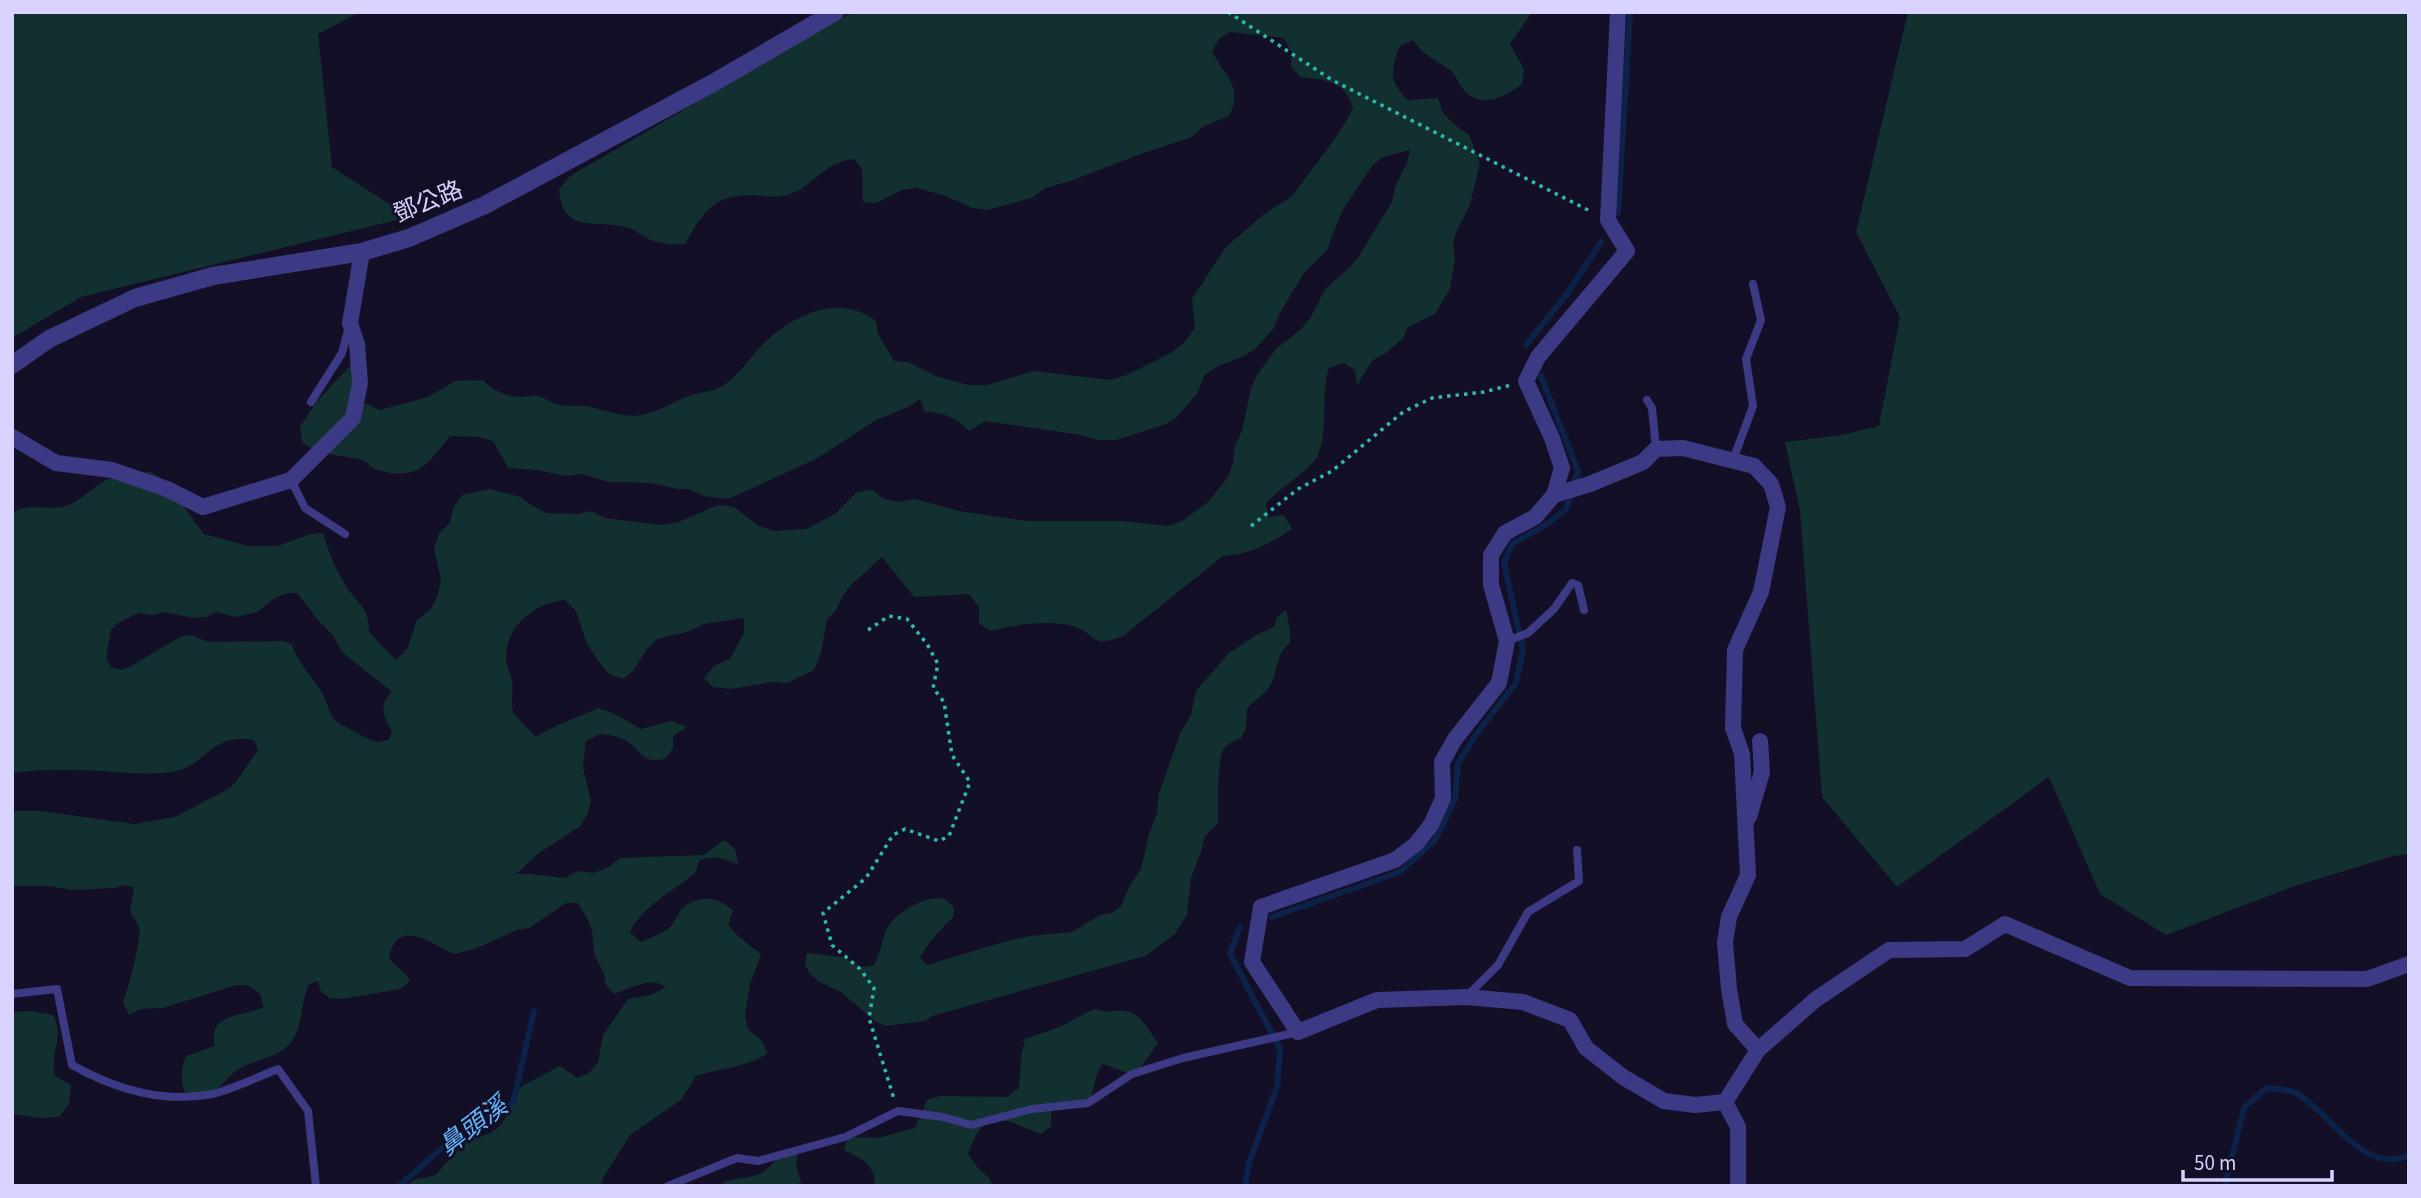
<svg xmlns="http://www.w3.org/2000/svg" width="2421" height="1198" viewBox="0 0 2421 1198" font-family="'Source Sans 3','Noto Sans TC',sans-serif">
  <rect width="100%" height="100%" fill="#130f26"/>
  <g fill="#12302f" fill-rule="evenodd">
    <path d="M12,12H360L318,34L332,167L409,217L81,297L12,338Z"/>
    <path d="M852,12H1532L1510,44L1524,69L1522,84C1505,97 1480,110 1463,89C1458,83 1457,76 1451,71C1437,60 1423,56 1413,40L1399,47C1391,71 1388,81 1408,100L1438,98L1443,113L1455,125L1469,135L1480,163L1470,205L1457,230L1453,243L1455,258L1450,289L1435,314L1408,327L1403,338L1386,353L1373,360L1357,385L1355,370L1344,363L1329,368C1320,396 1329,428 1318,455C1312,470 1278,488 1266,504L1269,517L1284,515L1292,529C1271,543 1249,555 1223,556L1123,636C1088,651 1097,630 1068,625C1041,620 1016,625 990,631L979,623V607L969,594L914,597L882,557L851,585L842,597L836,610L827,620L821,653L814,670L787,683L773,682L731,689L713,687L704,678L714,666L730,659L744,633V618L704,624L687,632L657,639L648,648L633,671L623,679L609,674L600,663L587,644L576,611L565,600C535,603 505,626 506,659C506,666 511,673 512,680C513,691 511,702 513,713L536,737C556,724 577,718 598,708L613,713L641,729L671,721L687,727L673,736V748L665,759C638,763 645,753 628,742C623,738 608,734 601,734C597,735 590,739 586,741L583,768L591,801L587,816L579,827L539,853L516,874H531L564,878L578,871L593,873L607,868L620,858L703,855L724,840L735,849L738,865C724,857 715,856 699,860L696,872C674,891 643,905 630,932L641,942C650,938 664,933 671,926C677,919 679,909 688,904C704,894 722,899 733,911L728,924C737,938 749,943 761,955L750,984L745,1015L748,1029L761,1040L768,1053C745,1068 721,1068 696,1076L681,1100L630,1135L603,1178L601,1186H406L413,1180L436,1175L467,1138C501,1136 507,1121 515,1090L560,1066L577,1078L589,1073L598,1062L603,1035L628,999L651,995L666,987C650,976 632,988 614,994L606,985L604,974L594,954L592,931L588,920L578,903H566L529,928L517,930L475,949L454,954C432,944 397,916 389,958C396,968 405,970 410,981L400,989L342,999L329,998L320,990L318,981L309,984C301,1001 303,1025 292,1041C280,1058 256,1059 240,1068C228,1075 217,1094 207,1095C201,1097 191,1093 185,1093C180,1081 181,1067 186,1056L215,1046C207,1013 241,1017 264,1007L260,994L247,985H236L163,1008L140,1009L129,1015L123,1002C128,989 142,938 139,928C138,923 133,917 130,912L134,888L125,885L115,888L73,890L49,886H12V811H41L134,824L175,817L228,789L235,783L258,750L254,740C212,732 206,765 176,771C151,776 124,772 99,771C70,769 41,769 12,773V513C26,503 45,510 61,507C77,505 89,490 103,482C116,473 135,473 151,472L165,481L204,534L248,546H278L310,534L323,533C328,551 337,573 348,589C360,606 369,608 369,632L396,660L407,649L417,620L431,609L438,595L441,580L434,549L439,534L450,522L453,508L462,495L490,489L521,497L534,507L547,513L577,514L591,511L605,518L660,525L676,523L718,505L734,507L759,526L774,531L806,529L835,514L857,492L872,490L884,499L898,502L915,499L959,511L1026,521H1122L1168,526L1182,521L1208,502L1228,477L1233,463L1235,445L1242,431L1251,388L1257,375L1276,349L1301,329L1311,317L1325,289L1351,266L1359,256L1392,202L1395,187L1407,163L1410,150L1383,157L1372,166L1342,211L1327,250L1304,273L1279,314L1274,328L1255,349L1244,356L1216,367L1204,376L1198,392L1178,416L1166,424L1116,440H1098L1081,435L985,421L969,431C956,418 944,412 925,412L920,399L908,407L876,420L816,459L728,499L704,496L689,489H677L651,483L609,482L582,474L565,476L537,470L508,468L493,441L479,437L450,436C427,465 419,481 377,470C370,467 367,461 359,459C339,455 319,455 302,442L300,427L317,401L350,366L365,363L364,403L380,410L428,397L455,381L483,380C494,391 505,396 521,397C526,397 532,395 537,396C546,398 553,404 562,405C569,407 577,405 584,406C606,409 624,420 646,414C662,410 675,401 691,395C700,392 712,392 721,387C739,376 748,359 762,345C792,315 839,292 876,321L878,334L894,361L908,362L936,376L968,385H987L1034,371L1110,380L1127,375L1171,353L1185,342L1195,328L1192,299L1225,248L1264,214L1292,196L1329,147L1347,120L1353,107C1344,80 1325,80 1300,77L1291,66L1292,53L1284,38L1230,32L1219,39L1212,51C1225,77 1244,86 1229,116L1202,127L1192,137L1138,155L1073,180L1046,188L1031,198L1002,206L988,210L972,208L946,196L917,188L902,190L877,203L863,202L862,169L854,159C825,161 813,187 788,195C777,198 766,196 755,195C714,194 704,211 685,244C671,245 656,244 643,236C640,235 637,231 634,230C604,216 562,239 559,189L570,176ZM287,593H297L318,620L333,635L342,652L392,692C378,706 383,716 392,732L389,740C387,740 379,742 378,742C374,743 338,723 335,720C329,712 326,699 321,691C311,674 297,663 292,644L283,641L209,642L190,635L180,637L131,666L121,670L111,667L106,658L111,630L118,623L138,613L153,615L163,612L194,618L206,617L216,612L235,617L257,612L275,598Z"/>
    <path d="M1908,12H2409V854L2393,856L2292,887L2166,935L2100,894L2049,777L1897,887L1822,797L1800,511L1785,442L1842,435L1879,426L1900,317L1856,232Z"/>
    <path d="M1286,610L1290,631V643C1274,655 1279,674 1268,689C1262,696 1253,701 1247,709L1246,728L1241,738C1234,741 1226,744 1223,750C1217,764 1218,806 1218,823L1204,837L1203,846L1191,878L1187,915L1175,934L1145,956L932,1016L925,1021L885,1026L875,1021L841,992L820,982L810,974L805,964L807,953L841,957L862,967L873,966C882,952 881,938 889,925C897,912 931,892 946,900C949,902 951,905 954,908L953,917L933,938L920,957L927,965L1007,941L1030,936L1072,932L1100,915L1112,913L1121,906L1129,887L1141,869L1149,834L1157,813L1159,793L1180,734L1191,715L1196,691L1229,653L1256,635L1274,627L1277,617Z"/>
    <path d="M1096,1009C1112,1014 1111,1010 1125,1011C1141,1012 1149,1032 1158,1043L1141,1067L1130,1074L1103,1064L1097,1074L1090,1101L1064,1105L1051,1112V1126L1041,1134C1003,1119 985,1105 968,1154L978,1168L990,1179L992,1186H875C875,1164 862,1159 844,1150L848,1137L878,1138L915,1128L927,1100L940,1096L1007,1097L1019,1088L1021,1057L1025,1039C1036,1034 1048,1032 1059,1027C1072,1022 1082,1013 1096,1009Z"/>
    <path d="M32,1011L53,1015C65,1038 49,1053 55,1076L71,1085L69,1104L59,1117L40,1118L12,1114V1012Z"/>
    <path d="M798,1153L796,1165L802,1186H719C730,1176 745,1180 759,1174C768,1170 774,1162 781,1154Z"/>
  </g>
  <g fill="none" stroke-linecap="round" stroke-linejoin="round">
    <g stroke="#0c2248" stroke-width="6">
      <path d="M1618,213L1630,12"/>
      <path d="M1526,345L1567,294L1601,242"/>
      <path d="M1272,917L1400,872L1435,840L1455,799L1458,763L1477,733L1516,683L1523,650L1504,563L1512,544L1549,523L1566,509L1578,471L1541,376"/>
      <path d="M1240,927L1230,954L1280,1049L1277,1087L1249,1163L1245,1186"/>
      <path d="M399,1186L451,1140L513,1103L534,1011"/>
      <path d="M2225,1186L2244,1108L2266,1088C2276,1089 2290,1089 2298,1094C2331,1115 2365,1176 2409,1155"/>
    </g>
    <g stroke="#2fb8b0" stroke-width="3.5" stroke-dasharray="3.5 5" stroke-linecap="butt">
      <path d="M1228,12L1332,80L1590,211"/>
      <path d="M1251,526L1298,489L1332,471L1403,412L1432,398L1484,392L1511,385"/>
      <path d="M868,630L889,616L907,619L927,644L938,664L933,688L944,702L952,755L970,782L949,836L939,841L905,829L893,835L866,878L823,913L832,945L860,969L874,988L869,1018L894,1099"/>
    </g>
    <g stroke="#3d3a85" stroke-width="8">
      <path d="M1647,400L1652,408L1656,449"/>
      <path d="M311,402L342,353L349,327"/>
      <path d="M1733,460L1753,406L1746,359L1761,320L1753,284"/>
      <path d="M291,480L305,508L345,534"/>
      <path d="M1507,641L1528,633L1554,609L1572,583L1578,585L1584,610"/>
      <path d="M12,994L57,989L72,1065C115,1089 162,1104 212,1094C234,1089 257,1077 278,1069L308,1111L316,1186"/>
      <path d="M1466,997L1498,965L1528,912L1579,881L1577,850"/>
      <path d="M668,1186L737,1158L758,1161L845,1137L898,1111L943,1117L971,1125L1032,1109L1088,1103L1132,1074L1183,1058L1298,1032"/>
    </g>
    <g stroke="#3d3a85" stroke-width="16">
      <path d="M1618,12L1608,220L1627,251L1538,357L1526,381L1552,438L1562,468L1554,495L1535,517L1505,533L1491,555V585L1507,641L1499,683L1455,739L1442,762L1443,798L1431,825L1416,844L1395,860L1261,907L1252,962L1298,1032L1377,1000L1466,997L1523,1002L1570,1020L1586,1048L1623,1077L1664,1101L1695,1105L1725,1102L1758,1050L1815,1000L1889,950L1965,949L2005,924L2130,978L2367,979L2409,964"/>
      <path d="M12,437L56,463L112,470L167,489L203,507L291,480L353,418L360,383L357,344L350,323L362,252"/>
      <path d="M1554,495L1590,484L1643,462L1656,449L1683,448L1754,466L1771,484L1778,507L1761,592L1735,650L1733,728L1742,754L1748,875L1729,917L1725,942L1729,989L1735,1024L1758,1050"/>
      <path d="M1749,817L1762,772L1760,741"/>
      <path d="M1725,1102L1738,1127V1186"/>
    </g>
    <path stroke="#3d3a85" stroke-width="18" d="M12,365L49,339L135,298L213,276L362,252L409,238L485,205L713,83L835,12"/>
  </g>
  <g text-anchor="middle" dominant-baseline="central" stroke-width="6" stroke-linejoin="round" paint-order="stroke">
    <g font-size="24" fill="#d9d4ff" stroke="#130f26">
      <text transform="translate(428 202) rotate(-22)">鄧公路</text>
    </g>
    <g font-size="26" font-style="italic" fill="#62b6ff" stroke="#130f26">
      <text transform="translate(473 1126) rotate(-37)">鼻頭溪</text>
    </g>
  </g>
  <rect width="2421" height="1198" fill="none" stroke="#d9d4ff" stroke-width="28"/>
  <path d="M2183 1170v10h149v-10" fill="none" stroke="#d9d4ff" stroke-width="3.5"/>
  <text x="2194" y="1170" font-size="21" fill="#d9d4ff" stroke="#130f26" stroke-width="5" paint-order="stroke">50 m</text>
</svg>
